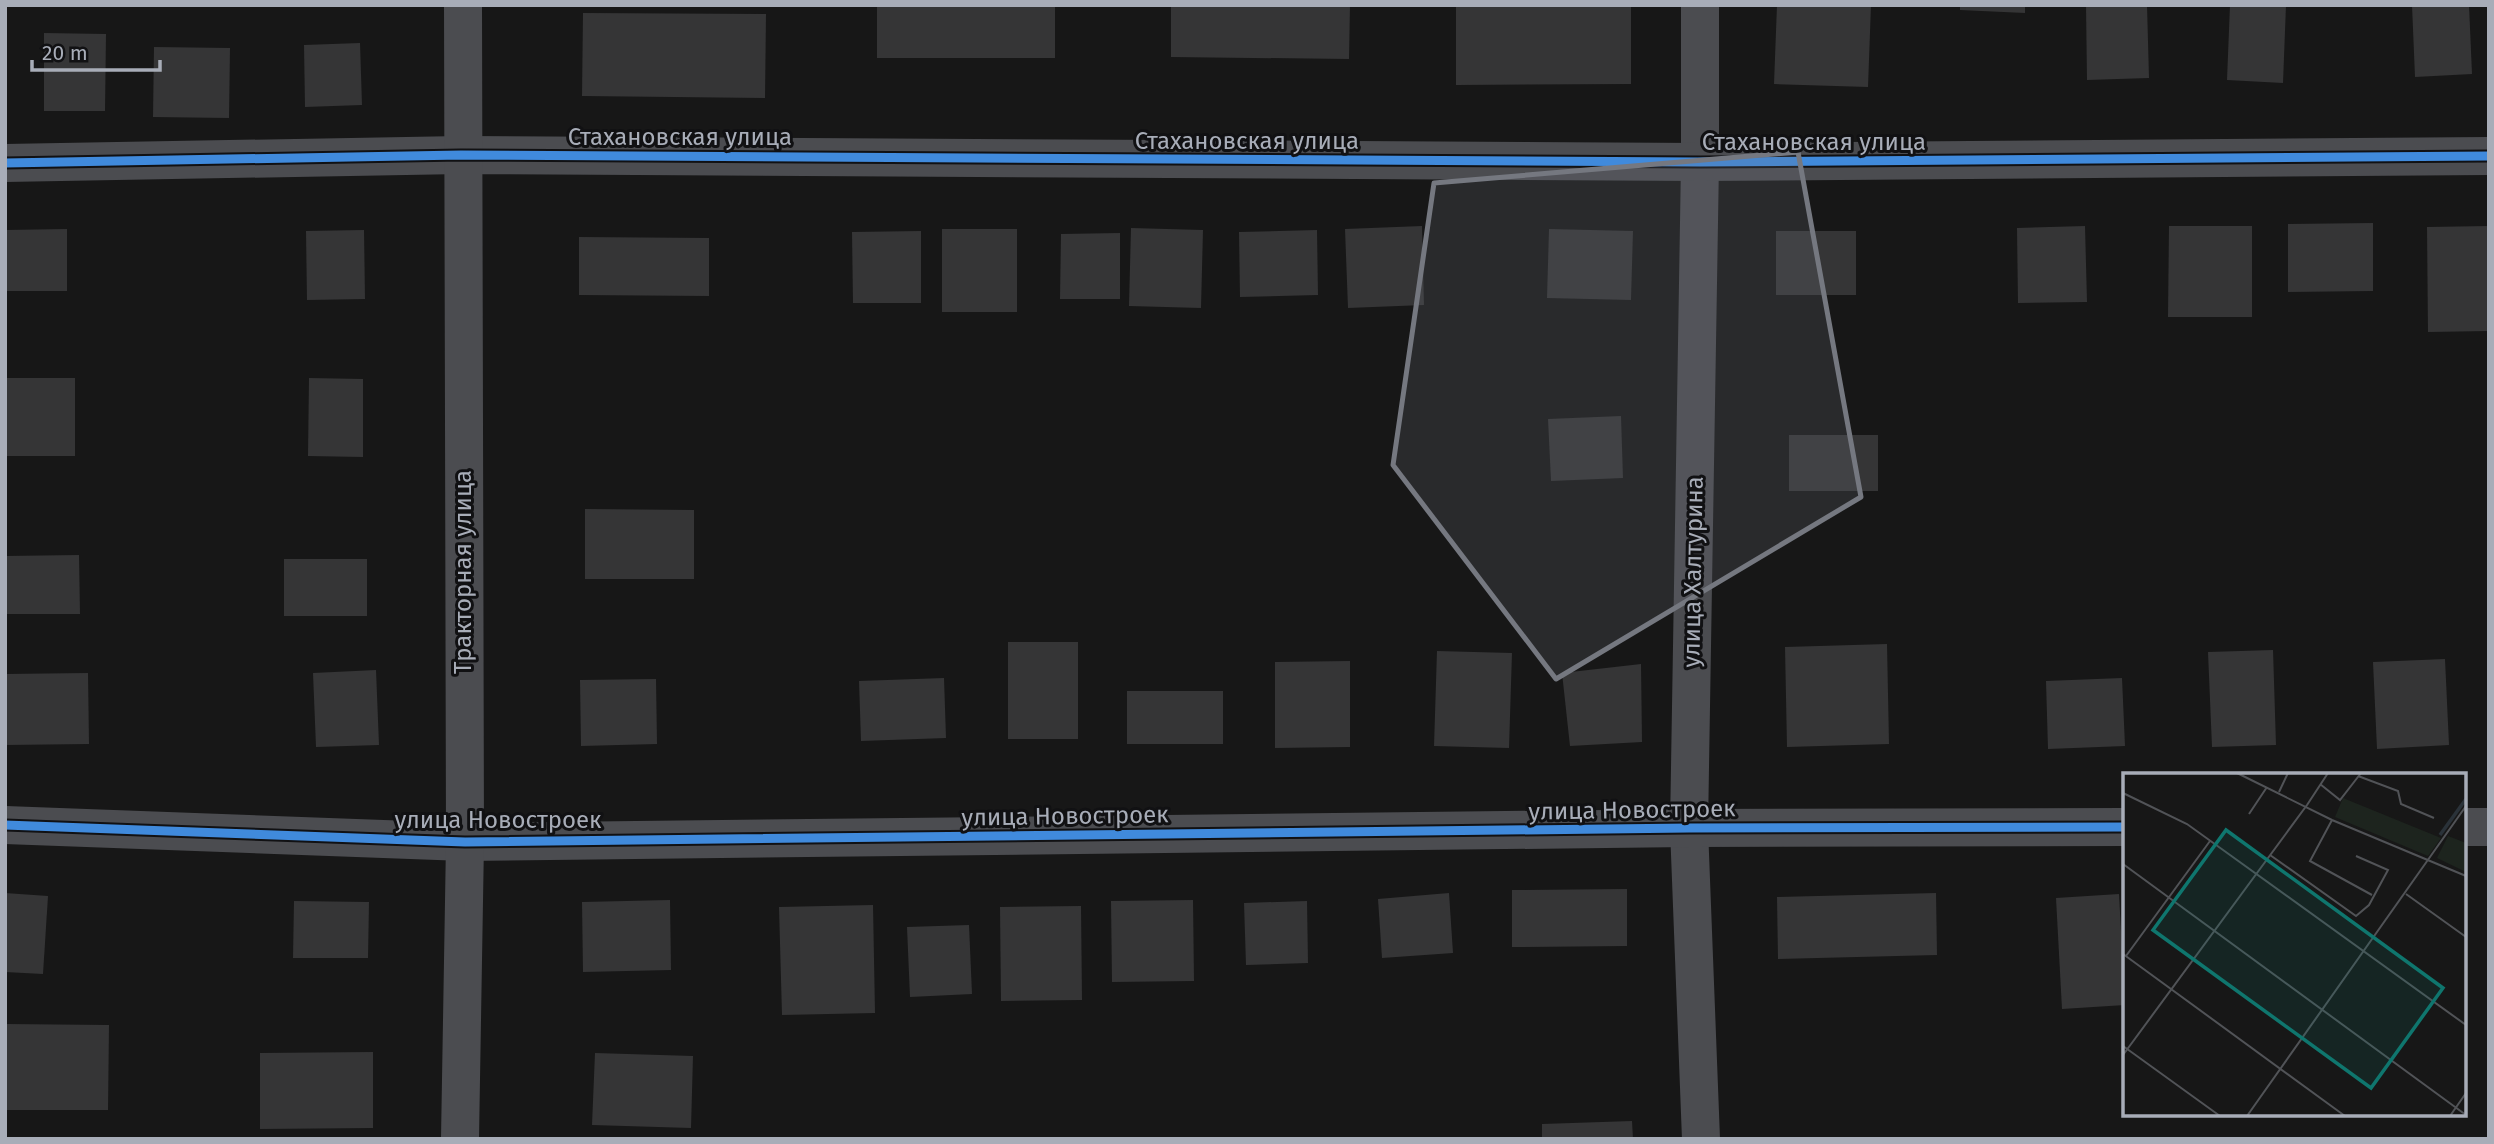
<svg xmlns="http://www.w3.org/2000/svg" width="2494" height="1144" viewBox="0 0 2494 1144" font-family="'Fira Sans',sans-serif">
  <rect width="100%" height="100%" fill="#171717"/>
  <g fill="#353536">
    <rect x="877" y="5" width="178" height="53"/>
    <path d="M1171,5H1350L1349,59L1171,57Z"/>
    <path d="M1456,5H1631V84L1456,85Z"/>
    <path d="M1777,5H1871L1868,87L1774,84Z"/>
    <path d="M1960,5H2025V13L1960,10Z"/>
    <path d="M2086,5H2147L2149,78L2087,80Z"/>
    <path d="M2230,5H2286L2283,83L2227,80Z"/>
    <path d="M2412,5H2469L2472,74L2415,77Z"/>
    <path d="M583,13L766,14L765,98L582,96Z"/>
    <path d="M44,33L106,34L105,111H44Z"/>
    <path d="M360,43L362,105L305,107L304,45Z"/>
    <path d="M154,47L230,48L229,118L153,117Z"/>
    <path d="M2373,223V291L2288,292V224Z"/>
    <path d="M1422,226L1424,305L1348,308L1345,229Z"/>
    <path d="M2085,226L2087,302L2018,303L2017,228Z"/>
    <path d="M2169,226H2252V317H2168Z"/>
    <path d="M2489,226V331L2428,332L2427,227Z"/>
    <path d="M1131,228L1203,230L1201,308L1129,306Z"/>
    <path d="M67,229V291H5V230Z"/>
    <rect x="942" y="229" width="75" height="83"/>
    <path d="M1549,229L1633,231L1631,300L1547,298Z"/>
    <path d="M364,230L365,299L307,300L306,231Z"/>
    <path d="M1317,230L1318,295L1240,297L1239,232Z"/>
    <path d="M921,231V303H853L852,232Z"/>
    <rect x="1776" y="231" width="80" height="64"/>
    <path d="M1120,233V299H1060L1061,234Z"/>
    <path d="M579,237L709,238V296L579,295Z"/>
    <rect x="5" y="378" width="70" height="78"/>
    <path d="M309,378L363,379V457L308,456Z"/>
    <path d="M1621,416L1623,478L1551,481L1548,419Z"/>
    <rect x="1789" y="435" width="89" height="56"/>
    <path d="M585,509L694,510V579H585Z"/>
    <path d="M79,555L80,614H5V556Z"/>
    <rect x="284" y="559" width="83" height="57"/>
    <rect x="1008" y="642" width="70" height="97"/>
    <path d="M1887,644L1889,744L1787,747L1785,647Z"/>
    <path d="M2273,650L2276,745L2212,747L2208,652Z"/>
    <path d="M1437,651L1512,653L1509,748L1434,746Z"/>
    <path d="M2445,659L2449,745L2377,749L2373,662Z"/>
    <path d="M1350,661V747L1275,748V662Z"/>
    <path d="M1641,664L1642,742L1570,746L1562,673Z"/>
    <path d="M376,670L379,745L316,747L313,673Z"/>
    <path d="M88,673L89,744L5,745V674Z"/>
    <path d="M944,678L946,738L861,741L859,681Z"/>
    <path d="M2122,678L2125,746L2048,749L2046,681Z"/>
    <path d="M656,679L657,744L581,746L580,680Z"/>
    <rect x="1127" y="691" width="96" height="53"/>
    <path d="M1627,889V946L1512,947V890Z"/>
    <path d="M5,893L48,896L43,974L5,972Z"/>
    <path d="M1449,893L1453,953L1382,958L1378,899Z"/>
    <path d="M1936,893L1937,955L1778,959L1777,897Z"/>
    <path d="M2119,894L2125,1005L2062,1009L2056,898Z"/>
    <path d="M670,900L671,970L583,972L582,902Z"/>
    <path d="M1193,900L1194,981L1112,982L1111,901Z"/>
    <path d="M294,901L369,902L368,958H293Z"/>
    <path d="M1307,901L1308,963L1246,965L1244,903Z"/>
    <path d="M873,905L875,1013L782,1015L779,907Z"/>
    <path d="M1081,906L1082,1000L1001,1001L1000,907Z"/>
    <path d="M969,925L972,994L910,997L907,927Z"/>
    <path d="M5,1024L109,1025L108,1110H5Z"/>
    <path d="M373,1052V1128L260,1129V1053Z"/>
    <path d="M595,1053L693,1056L691,1128L592,1125Z"/>
    <path d="M1632,1121L1633,1139H1542V1124Z"/>
  </g>
  <g fill="none" stroke-linecap="round" stroke-linejoin="round">
    <g stroke="#4b4c50" stroke-width="38">
      <path d="M1700,5V162L1689,828L1701,1139"/>
      <path d="M5,163L461,155L1700,162L2489,156"/>
      <path d="M5,825L465,842L1689,828L2125,827"/>
      <path d="M2464,827H2489"/>
      <path d="M460,1139L465,842L463,5"/>
    </g>
    <g stroke="#111113" stroke-width="13">
      <g id="cycleway">
        <path d="M5,163L461,155L1700,162L2489,156"/>
        <path d="M5,825L465,842L1689,828L2125,827"/>
      </g>
    </g>
    <use href="#cycleway" stroke="#408adc" stroke-width="9"/>
  </g>
  <path fill="#757880" fill-opacity="0.2" stroke="#757880" stroke-width="5" stroke-linejoin="round" d="M1798,152L1861,497L1556,679L1393,465L1434,183Z"/>
  <g text-anchor="middle" dominant-baseline="central" stroke-width="6" stroke-linejoin="round" paint-order="stroke">
    <g font-size="24" fill="#a8adb8" stroke="#111113">
      <text x="680" y="137">Стахановская улица</text>
      <text x="1247" y="141">Стахановская улица</text>
      <text x="1814" y="142">Стахановская улица</text>
      <text transform="translate(463 572) rotate(-90)">Тракторная улица</text>
      <text transform="translate(1693 572) rotate(-89)">улица Халтурина</text>
      <text transform="translate(1632 810) rotate(-1)">улица Новостроек</text>
      <text transform="translate(1065 816) rotate(-1)">улица Новостроек</text>
      <text x="498" y="820">улица Новостроек</text>
    </g>
  </g>
  <g transform="translate(2123 773)">
    <rect width="343" height="343" fill="#171717"/>
    <path d="M220,25L318,65L305,83L212,44ZM325,63L343,70V99L314,85Z" fill="#1d241e"/>
    <path fill="none" stroke="#2a3239" stroke-width="3.5" d="M317,62L343,26"/>
    <path fill="none" stroke="#515357" stroke-width="2" d="M114,0L209,47L343,103M235,3L275,18L278,31L311,45M197,11L217,27L238,0M156,19L165,0M0,20L64,51L343,252M184,32L205,0M126,41L144,14M209,47L187,88L249,122M147,82L233,143L246,132L265,97L233,83M0,91L343,342M283,121L343,164M0,181L222,343M3,183L87,68M0,273L97,343M0,282L184,32M124,343L343,33M327,343L343,320"/>
    <path fill="#0f766e" fill-opacity="0.15" stroke="#0f766e" stroke-width="3.5" d="M103,57L320,215L248,315L30,157Z"/>
    <rect width="343" height="343" fill="none" stroke="#a8adb8" stroke-width="3.5"/>
  </g>
  <rect width="2494" height="1144" fill="none" stroke="#a8adb8" stroke-width="14"/>
  <path d="M32 60v10h128v-10" fill="none" stroke="#a8adb8" stroke-width="3.5"/>
  <text x="42" y="60" font-size="21" fill="#a8adb8" stroke="#111113" stroke-width="5" paint-order="stroke">20 m</text>
</svg>
